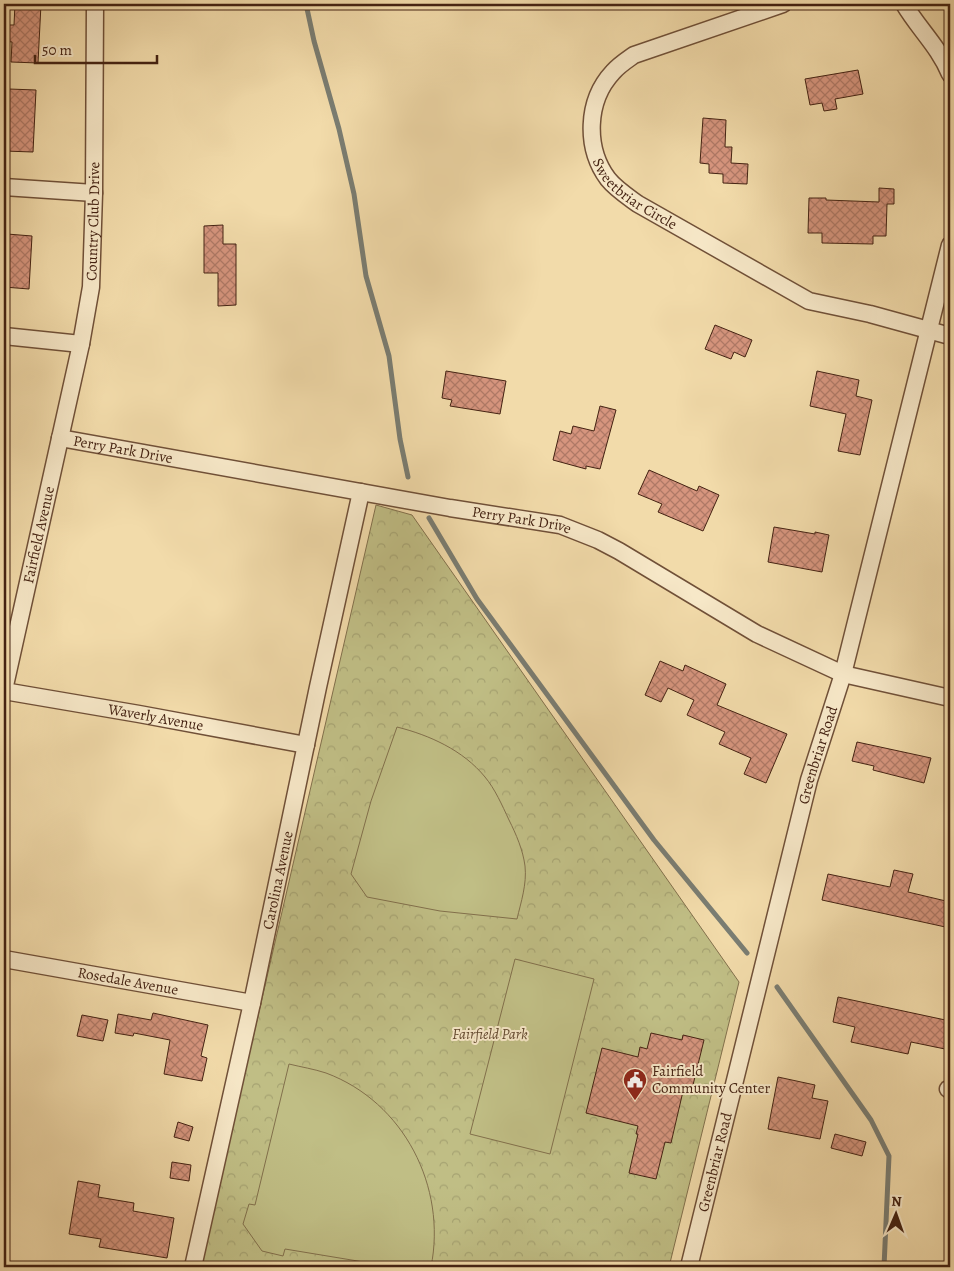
<svg xmlns="http://www.w3.org/2000/svg" width="954" height="1271" viewBox="0 0 954 1271" font-family="Alegreya,serif">
  <defs>
    <pattern id="park-crowns" width="20" height="18" patternUnits="userSpaceOnUse" patternTransform="scale(1.25)"><rect width="20" height="18" fill="#c0be85"/><path d="M2 6a3 3 0 1 1 6 0M12 15a3 3 0 1 1 6 0" fill="none" stroke="#a6a372"/></pattern>
    <pattern id="building-cross-hatch" width="8" height="8" patternUnits="userSpaceOnUse" patternTransform="scale(1.25)"><rect width="8" height="8" fill="#d6957e"/><path d="M0 0l8 8M0 8l8-8" fill="none" stroke="#af7966"/></pattern>
  </defs>
  <rect width="100%" height="100%" fill="#f2dbaa"/>
  <filter id="stains"><feTurbulence type="fractalNoise" baseFrequency=".004" numOctaves="4"/><feColorMatrix values="0 0 0 0 .2 0 0 0 0 .09 0 0 0 0 .02 0 0 0 .5 -.17"/></filter>
  <radialGradient id="worn" r=".72"><stop offset=".6" stop-color="#630" stop-opacity="0"/><stop offset="1" stop-color="#630" stop-opacity=".3"/></radialGradient>
  <path fill="url(#park-crowns)" stroke="#82704c" d="M376,505L412,515L739,982L669,1267H200Z"/>
  <g fill="#c0be85" stroke="#82704c">
    <path d="M397,727C429,735 463,750 485,777C495,789 502,805 509,820C516,834 523,850 525,866C527,884 521,902 517,919L440,911L367,897L351,874L371,801Z"/>
    <path d="M515,959L594,979L550,1154L470,1134Z"/>
    <path d="M289,1064C301,1067 314,1069 326,1073C404,1102 447,1187 431,1267H394L285,1249L283,1256L262,1251L243,1224L249,1204L255,1205Z"/>
  </g>
  <g fill="none" stroke-linecap="round" stroke-linejoin="round">
    <g stroke="#7a7d72" stroke-width="5">
      <path d="M306,4L314,41L339,129L354,194L366,276L389,356L400,439L408,477"/>
      <path d="M429,518L477,599L654,840L747,953"/>
      <path d="M777,987L871,1120L889,1156L884,1267"/>
    </g>
  </g>
  <g fill="url(#building-cross-hatch)" stroke="#442212">
    <path d="M15,4H41L38,63L11,62L12,42L4,41V25H14Z"/>
    <path d="M858,70L863,94L835,99L837,109L824,111L822,103L810,105L805,79Z"/>
    <path d="M9,89L36,90L33,152L4,151V133H7Z"/>
    <path d="M703,118L726,120L725,147H732L731,163L748,164L747,184L723,183V174L709,173V164L700,163Z"/>
    <path d="M879,188L894,189V204H887L886,236H873V244L822,243V233H808L809,198H826V200L879,202Z"/>
    <path d="M223,225V244H236V305L218,306V273H204V226Z"/>
    <path d="M7,234L32,236L29,289L4,287Z"/>
    <path d="M715,325L752,340L745,357L734,352L731,359L705,349Z"/>
    <path d="M446,371L506,381L500,414L450,406L452,400L442,398Z"/>
    <path d="M817,371L859,380L856,396L872,400L860,455L838,451L846,414L810,406Z"/>
    <path d="M600,406L616,410L600,469L586,466V469L553,460L560,431L571,434L573,426L594,431Z"/>
    <path d="M649,470L697,491L699,486L719,495L703,531L658,512L662,504L638,494Z"/>
    <path d="M774,527L815,534V532L829,535L822,572L768,562Z"/>
    <path d="M660,661L683,671L685,665L726,684L717,705L787,734L766,783L744,774L751,758L719,744L725,732L687,715L694,700L668,688L661,702L645,695Z"/>
    <path d="M857,742L931,758L924,783L873,770L874,766L852,761Z"/>
    <path d="M894,870L913,874L908,892L950,902V928L822,900L828,874L890,887Z"/>
    <path d="M838,997L950,1021L945,1049L911,1042L908,1054L851,1042L855,1027L833,1022Z"/>
    <path d="M153,1013L208,1025L201,1056L207,1058L202,1081L164,1074L170,1040L134,1033L133,1036L115,1033L118,1014L151,1020Z"/>
    <path d="M82,1015L108,1020L103,1041L77,1036Z"/>
    <path d="M651,1033L682,1040L683,1035L704,1040L692,1089L684,1087L671,1143L665,1142L656,1179L629,1173L638,1134H636L638,1126L586,1113L602,1048L638,1057L640,1047L647,1049Z"/>
    <path d="M778,1077L815,1085L812,1098L828,1101L820,1139L768,1129Z"/>
    <path d="M178,1122L193,1127L189,1141L174,1137Z"/>
    <path d="M835,1134L866,1142L862,1156L831,1148Z"/>
    <path d="M172,1162L191,1165L189,1181L170,1178Z"/>
    <path d="M78,1181L100,1185L98,1197L134,1203L133,1211L174,1218L167,1258L99,1247L101,1239L69,1234Z"/>
  </g>
  <g fill="none" stroke-linecap="round" stroke-linejoin="round">
    <g stroke="#705038" stroke-width="19">
      <g id="street">
        <path id="s1" d="M783,4L634,55C627,60 619,65 613,72C586,101 585,148 608,179C616,189 627,196 638,204L809,301L870,314L950,336"/>
        <path d="M904,4C918,28 939,47 950,74"/>
        <path d="M4,187L94,193"/>
        <path d="M4,336L81,344"/>
        <path id="s2" d="M60,438L450,508L560,525L598,540L619,551L757,634L843,674L950,698"/>
        <path id="s3" d="M4,690L81,344L91,287L94,193L95,4"/>
        <path id="s4" d="M4,691L139,714L306,745"/>
        <path id="s5" d="M4,959L252,1003"/>
        <path d="M948,1089L950,1090"/>
        <path id="s6" d="M193,1267L252,1003L318,687L361,492"/>
        <path id="s7" d="M689,1267L809,780L843,674L950,245"/>
      </g>
    </g>
    <use href="#street" stroke="#f7e8c8" stroke-width="16"/>
  </g>
  <defs>
    <g id="civic-pin" transform="scale(1.25)"><path d="M0 17L-7.5 6A9.5 9.5 0 1 1 7.5 6Z" fill="#8f2418" stroke="#f7e8c8"/><path d="M-.6-6.5H3V-4.5H.6V-3L4-1V1h2V6H-6V1h2V-1L-.6-3ZM-1.2 2.5V6h2.4V2.5Z" fill="#fff"/></g>
  </defs>
  <g fill-rule="evenodd">
    <use href="#civic-pin" x="635" y="1080"/>
  </g>
  <g text-anchor="middle" dominant-baseline="central" stroke-width="4" stroke-linejoin="round" paint-order="stroke">
    <g font-size="15" fill="#442212" stroke="#f7e8c8">
      <text stroke="none"><textPath href="#s1" startOffset="330">Sweetbriar Circle</textPath></text>
      <text stroke="none"><textPath href="#s3" startOffset="478">Country Club Drive</textPath></text>
      <text stroke="none"><textPath href="#s2" startOffset="64">Perry Park Drive</textPath></text>
      <text stroke="none"><textPath href="#s2" startOffset="469">Perry Park Drive</textPath></text>
      <text stroke="none"><textPath href="#s3" startOffset="159">Fairfield Avenue</textPath></text>
      <text stroke="none"><textPath href="#s4" startOffset="154">Waverly Avenue</textPath></text>
      <text stroke="none"><textPath href="#s7" startOffset="528">Greenbriar Road</textPath></text>
      <text stroke="none"><textPath href="#s6" startOffset="396">Carolina Avenue</textPath></text>
      <text stroke="none"><textPath href="#s5" startOffset="126">Rosedale Avenue</textPath></text>
      <text stroke="none"><textPath href="#s7" startOffset="108">Greenbriar Road</textPath></text>
    </g>
    <g font-size="15" font-style="italic" fill="#63492f" stroke="#f7e8c8">
      <text x="490" y="1034">Fairfield Park</text>
    </g>
    <g font-size="15" fill="#442212" stroke="#f7e8c8" text-anchor="start">
      <text x="652" y="1071">Fairfield<tspan x="652" dy="17">Community Center</tspan></text>
    </g>
  </g>
  <rect width="954" height="1271" fill="none" stroke="#f2dbaa" stroke-width="20"/>
  <rect x="5" y="5" width="944" height="1261" fill="none" stroke="#442212" stroke-width="2.5"/>
  <rect x="10" y="10" width="934" height="1251" fill="none" stroke="#442212"/>
  <g transform="translate(896 1214) rotate(2)" stroke="#f7e8c8" stroke-width="4" paint-order="stroke">
  <path d="M0-4L9 19L0 12L-9 19Z" fill="#442212"/>
  <text y="-8" font-size="14" font-weight="bold" text-anchor="middle" fill="#442212">N</text>
  </g>
  <path d="M35 55v8h122v-8" fill="none" stroke="#442212" stroke-width="2.5"/>
  <text x="42" y="55" font-size="15" fill="#442212" stroke="#f7e8c8" stroke-width="4" paint-order="stroke">50 m</text>
  <rect width="100%" height="100%" filter="url(#stains)"/>
  <rect width="100%" height="100%" fill="url(#worn)"/>
</svg>
